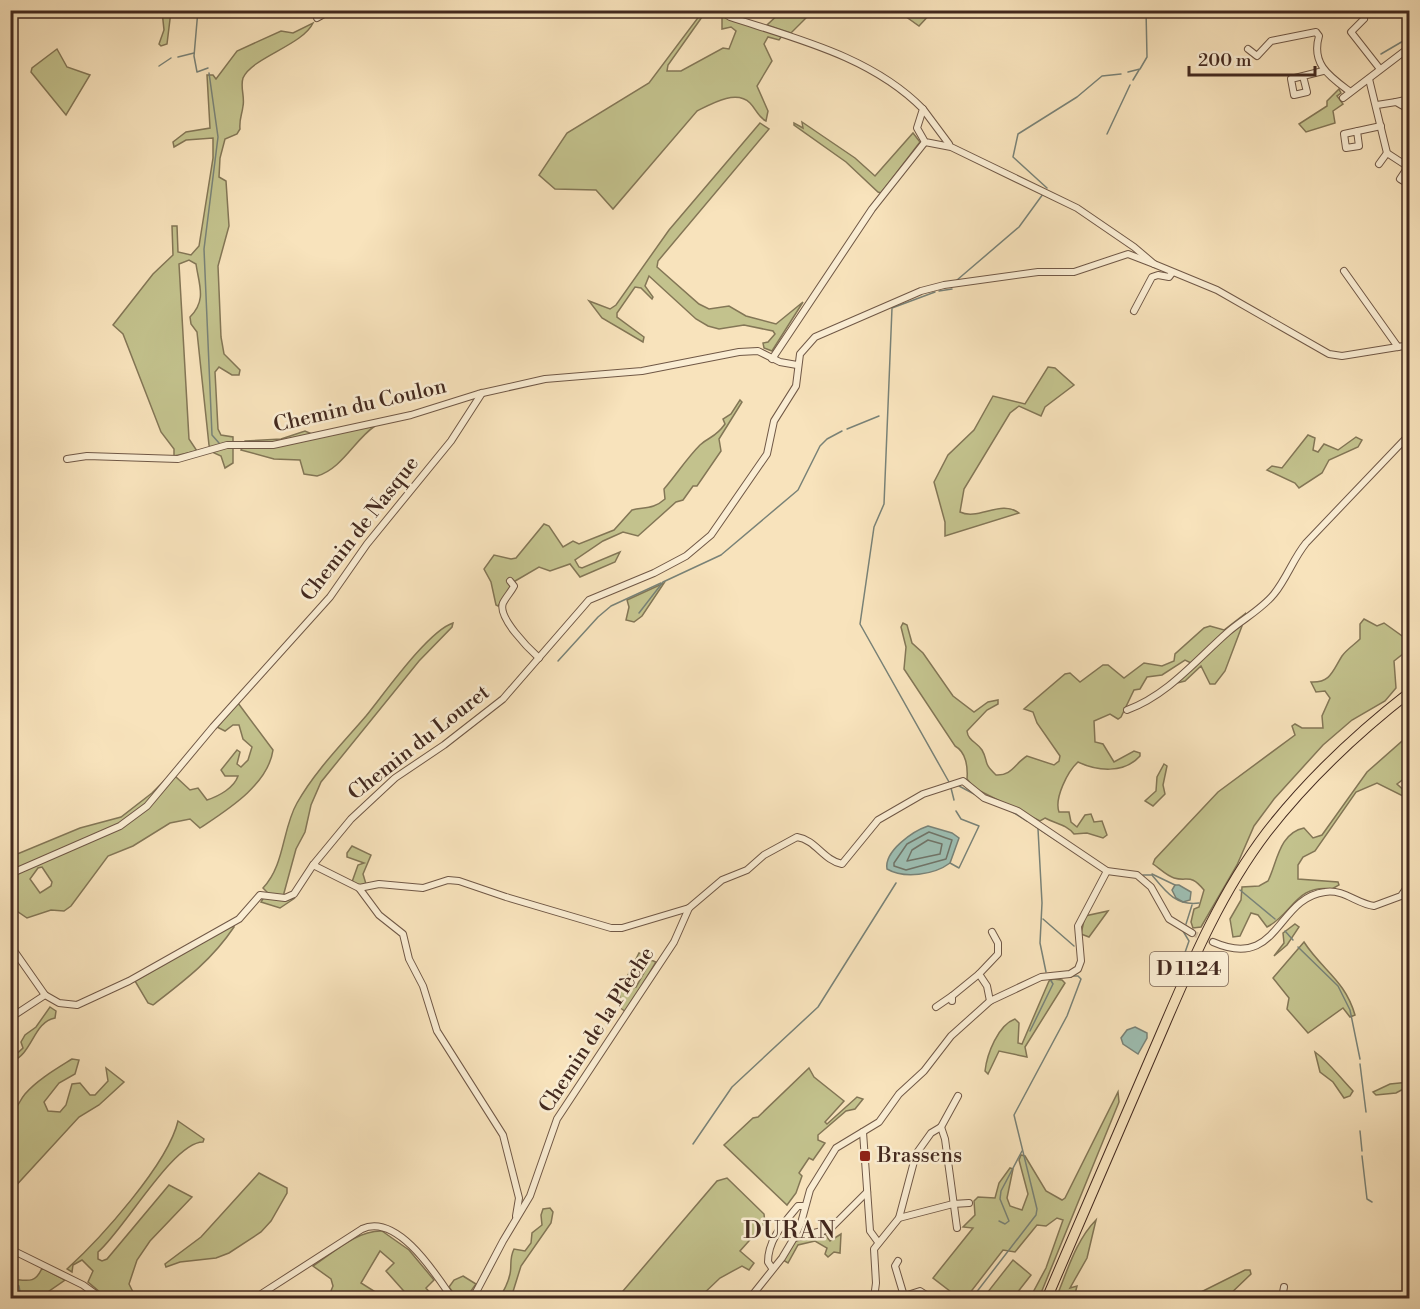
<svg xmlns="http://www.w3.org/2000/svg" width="1420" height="1309" viewBox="0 0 1420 1309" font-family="'Libre Bodoni',serif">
  <rect width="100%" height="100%" fill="#f8e3bc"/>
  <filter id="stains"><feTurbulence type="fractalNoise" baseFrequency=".00333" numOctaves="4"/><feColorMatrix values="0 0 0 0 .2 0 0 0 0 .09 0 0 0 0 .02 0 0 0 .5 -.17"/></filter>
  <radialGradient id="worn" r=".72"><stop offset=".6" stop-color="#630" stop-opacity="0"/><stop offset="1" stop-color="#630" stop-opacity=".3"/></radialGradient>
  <g fill="#c3c28d" stroke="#837656" stroke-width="1.5" fill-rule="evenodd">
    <path d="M783,10H813V11L791,33L767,25Z"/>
    <path d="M162,11H171L167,44L161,46L159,44L164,30Z"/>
    <path d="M703,11L716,12L702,17L668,65L667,71H681L723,48L729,49L736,31L731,27L722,29V16L782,36L779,40L768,37L764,44L772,61L757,86L768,111L766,121C758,117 756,109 750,103C736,89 711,104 697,111L613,209L596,190L555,189L539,175L567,133L649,83Z"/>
    <path d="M898,11H933L919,26Z"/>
    <path d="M313,23C303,45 251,58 243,78C240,87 245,97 243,106C242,115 239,119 240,129L237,134L225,139L220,158L219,177L226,181L229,226L218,266L221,337L224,354L240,370L239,375H232L219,367L215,372L218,429L221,435L233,437V463L225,468L221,456L212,452L209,445L197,332L191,324L190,317C207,300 199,285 196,264L189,260L179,264L189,439L197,451L174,456V449L161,432L123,334L113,325L153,274L173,255L172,226H177L178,252L191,255L199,246L213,158V138L186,140L174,147L173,142L186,132L210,128L207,75H213L216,79L237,51L281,31L293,33Z"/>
    <path d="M57,49L67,67L90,75L66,115L31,72L32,68Z"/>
    <path d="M1339,89L1341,93L1337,96L1343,104L1333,111L1335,123L1306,132L1299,124L1327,106V101Z"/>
    <path d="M802,122L855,158L875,176L913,133L920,142L881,193L878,192L846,162L794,125V123L803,128Z"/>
    <path d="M760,123L769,129L658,261L657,267L699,304L709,309L729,306L746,316L776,324L803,302L772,351L764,348L763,343L768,342L775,334L773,331L744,325L719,329L708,326L696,319L649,276L645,286L653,297L652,299L641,288L635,287L617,313V317L644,337L643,342L602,318L589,301L610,309L616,305L669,230Z"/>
    <path d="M1048,367L1055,368L1074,385L1045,407L1041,416L1019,406L1010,413L964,489L960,512C978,521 1001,499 1019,513L945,536V522L934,482L948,455L974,430L993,396L1025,404Z"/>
    <path d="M740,400L742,402L719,439L721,451L697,486H693L683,500L676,502L638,536L623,532L603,541L575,560L579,567L582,568L620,552L615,562L580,577L570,564L550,571L539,567L510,584L511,589L498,606L496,605L491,582L484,569L494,555L511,559L516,558L544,524L549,526L563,547L573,541L579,544L614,530L632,510C645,507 654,509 665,499L664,489C676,475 687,458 700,445C710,436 715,438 725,424L723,419L731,414Z"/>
    <path d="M375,426C355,439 342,469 317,476L304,474L300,460L274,459L241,450L245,441L281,439L305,431L319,437Z"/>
    <path d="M1308,435L1315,438L1313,450L1318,452L1324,444L1338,450L1356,437L1362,440L1358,447L1329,460L1322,473L1299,488L1295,483L1267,470L1272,466L1282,468Z"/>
    <path d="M664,583L642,616L634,622L626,620L629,607L627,600Z"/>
    <path d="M1246,613L1240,620L1242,626L1225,671L1215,684H1210L1201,666L1185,681L1177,683L1190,671L1191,663L1185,660L1162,675L1147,677L1140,689L1134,690L1121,717L1118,719L1110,714L1094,721L1095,742L1103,744L1114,762L1134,751L1140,753V756C1124,774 1097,771 1078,762C1068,771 1054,798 1059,812H1069L1071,822L1077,827L1085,815L1091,814L1094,822L1102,821L1107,835L1103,838L1087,833L1074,834C1066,824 1056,824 1045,818L1040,821L974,788L967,779C968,767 966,752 955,746L904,669L906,647L901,627L903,623L907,625L912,643L923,653L953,696L974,712L988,702L998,700V704L987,710L967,731C968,741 977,742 982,750C989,762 982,762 996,775C1012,776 1015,763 1027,756L1054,765L1059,761L1060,756L1037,723L1033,712L1024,709L1065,674L1070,673L1080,682L1103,665H1108L1124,678L1144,663L1162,666L1174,661L1175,654L1204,628L1210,626L1224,630Z"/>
    <path d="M1364,619L1377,626L1384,623L1409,641V657L1403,654L1394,661L1396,688L1385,701L1352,720L1323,745L1274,799L1254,826L1237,865L1201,927L1193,928L1191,922L1194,909L1199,907L1204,890C1190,873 1188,882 1174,878C1167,876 1159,868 1153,864L1155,859L1218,792L1295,735L1292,726L1295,724L1302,728H1323L1322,716L1330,698L1325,691L1316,692L1311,682C1331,683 1333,670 1342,656C1347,649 1354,645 1360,639V624Z"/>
    <path d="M453,623L452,627L419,661L321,782L311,805L305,832L296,849L284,893L283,900L295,898L280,908L261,902L267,892L263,888C285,865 282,829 297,803C315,771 342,744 366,716C384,694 428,631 453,623Z"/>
    <path d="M238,703L273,750C268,785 227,810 200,828L190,819L170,823L133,846L108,856L71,906L64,911L51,910L27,918L11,907L10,857L80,828L121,817L152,793L168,777H176L190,790L198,788L207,800C219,796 234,788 238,776H225L221,770L237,750L240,752L237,764L241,767L248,760L252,747L243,739L239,725H233L225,731L217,727ZM42,867L52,882L51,886L40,893L30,879L38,868Z"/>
    <path d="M1409,735V775L1397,784L1409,795V799L1377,783L1356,792L1315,851L1303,857L1298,865V879L1338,882L1339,885L1332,889C1295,884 1293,914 1267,927L1258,915L1251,913L1240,936L1233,937L1230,919L1241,900L1242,887L1259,886L1268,881C1277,863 1279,833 1304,828L1313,838L1322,835L1367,772Z"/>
    <path d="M1164,764L1167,766L1163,785L1165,794L1153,806L1145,801L1156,791L1157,777Z"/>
    <path d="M352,846L371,855L363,874L366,884L360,886L352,882L358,865L364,863L347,857V853Z"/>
    <path d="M1108,911L1089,937L1081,934L1085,916Z"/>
    <path d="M1295,924L1299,927L1287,945L1274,956L1284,943L1283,933Z"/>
    <path d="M231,926L234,927C212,960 184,981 153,1005L148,1003L135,981Z"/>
    <path d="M1304,942C1322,970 1345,980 1355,1015L1350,1017L1343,1008L1308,1033L1287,1009L1289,998L1273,978Z"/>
    <path d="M639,953L644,955L631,986L632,988L636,987L651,960L656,962L626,1012L619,1007L620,991Z"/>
    <path d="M1053,979L1062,980L1065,983L1025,1047L1027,1057L999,1051L988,1074L985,1071C987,1054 998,1025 1015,1019L1019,1023L1018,1043L1022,1044L1049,981Z"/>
    <path d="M50,1007L56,1011L55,1018C33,1022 33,1054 11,1062V1059L23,1048L21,1042L25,1035L36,1027Z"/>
    <path d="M1315,1052C1329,1062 1341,1079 1353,1091L1350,1096L1344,1098L1333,1082L1320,1072Z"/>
    <path d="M72,1059L79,1060L75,1074L59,1083L44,1102L48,1111L60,1112L66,1105L72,1084L80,1083L90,1095H95L108,1081L106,1068L124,1082L99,1105L79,1117L11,1191V1114C18,1108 19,1101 25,1094C37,1080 56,1069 72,1059Z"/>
    <path d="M809,1068L814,1077L844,1101L825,1122L827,1124L857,1097L863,1099L855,1109L846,1111L818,1135V1140L825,1143L813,1160L809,1158L799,1173L802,1176L796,1193L787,1205L724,1145L753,1118L758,1117Z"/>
    <path d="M1409,1082V1086L1396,1093L1376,1095L1373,1092L1390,1084Z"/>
    <path d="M1118,1092L1119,1102L1039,1298H1030L1046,1268L1063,1220L1057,1218L1046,1226L1037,1225L1015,1252L1003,1250L966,1298H959L933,1278L973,1228L963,1227L975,1215L974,1201L978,1197L995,1198L999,1183L1010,1168L1013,1169L1007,1198L1010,1206L1022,1210L1028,1194L1019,1160L1021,1155L1025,1156L1046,1191L1062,1200L1065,1198Z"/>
    <path d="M178,1121L204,1139L203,1142C173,1142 124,1230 98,1252V1259L102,1261L107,1259L169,1185L192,1197L150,1241L137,1260L129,1284L136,1298H107L88,1282L93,1271L82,1260L73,1265L72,1272L67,1269C100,1239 168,1164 178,1121Z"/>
    <path d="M259,1173L287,1188V1193L271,1221L261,1232L229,1253L216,1258L180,1262L166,1267L165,1264L201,1237Z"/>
    <path d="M727,1178L764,1214L765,1223L740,1251L754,1263L749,1270L742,1266L720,1278L699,1298H617L717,1181Z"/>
    <path d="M550,1208L553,1212L551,1223L521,1266L511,1298H499C504,1291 508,1283 510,1274C512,1265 509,1259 514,1249L525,1251L531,1243L532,1233L542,1225L541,1215L543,1209Z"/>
    <path d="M1096,1220L1087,1258L1070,1288L1077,1286L1074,1298H1056C1067,1272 1076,1240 1096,1220Z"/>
    <path d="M382,1231L409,1250L434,1280L426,1288L430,1293L424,1298H410L386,1271L394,1263L380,1251L361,1283L385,1298H328L333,1286L331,1279L313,1266C333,1253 357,1230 382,1231Z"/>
    <path d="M824,1233L830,1241L841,1234L840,1253L834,1252L828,1257L825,1254L827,1248L815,1241L798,1245L788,1263L783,1260L795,1239Z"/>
    <path d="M1013,1260L1031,1275L1013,1298H994L987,1293Z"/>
    <path d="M42,1268L65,1280L39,1298H11L10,1279C26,1280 35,1285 42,1268Z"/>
    <path d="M1245,1270H1250L1251,1274L1226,1298H1189Z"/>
    <path d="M463,1276L476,1284L466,1298H457L449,1287L454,1280Z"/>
  </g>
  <g fill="#9dbeb2" stroke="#798277" stroke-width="1.5">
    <path d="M928,826L952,833L959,838L950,863C934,875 904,879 887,869C884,851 913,831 928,826Z"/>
    <path d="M1175,885H1179L1191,892L1190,900L1183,902L1176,898L1172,890Z"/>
    <path d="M1135,1027L1147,1033V1038L1138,1054L1123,1044L1121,1038L1127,1030Z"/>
  </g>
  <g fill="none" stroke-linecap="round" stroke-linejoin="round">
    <g stroke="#707468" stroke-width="1.5">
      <path d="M929,832L952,840L946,859L906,870L894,866V863L907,844Z"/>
      <path d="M928,840L942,844L940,854L907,861L912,850Z"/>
    </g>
    <g stroke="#798277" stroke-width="1.5">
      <path d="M198,10L194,56L197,72L208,68"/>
      <path d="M1381,54L1410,37"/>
      <path d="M178,57L194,53"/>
      <path d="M159,66L171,58"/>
      <path d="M1128,72L1140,69L1147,57L1146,10"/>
      <path d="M209,73L218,137L204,249L212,435L219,443"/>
      <path d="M1133,80L1139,70"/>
      <path d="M1107,134L1130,85"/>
      <path d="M1047,188L1013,157L1018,134L1077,97L1102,76L1121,74"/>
      <path d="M957,280L1019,227L1043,194"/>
      <path d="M939,291L952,289"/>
      <path d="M935,292L892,308L884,504L874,527L860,624L949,782"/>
      <path d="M847,429L879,416"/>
      <path d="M639,613L663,582L721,555L798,490L820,446L827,439L842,431"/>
      <path d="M558,661L598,617L611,606L661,583"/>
      <path d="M959,786L995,805"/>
      <path d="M951,788L954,800"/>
      <path d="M1011,811L1027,821"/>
      <path d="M1036,827L1057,841"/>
      <path d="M1038,829L1042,903L1040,943L1046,972"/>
      <path d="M950,863L959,868L979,826L961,819L956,811"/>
      <path d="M1152,874L1175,885"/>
      <path d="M1143,875H1152C1166,892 1176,906 1199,903"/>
      <path d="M1240,890L1275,919"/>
      <path d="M1043,919L1074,946"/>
      <path d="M1186,924L1192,905"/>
      <path d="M1285,931L1293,940"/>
      <path d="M1298,947L1338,986L1350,1010L1360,1059"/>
      <path d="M1175,981L1189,941L1183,931"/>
      <path d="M1030,1031L1053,984L1050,979"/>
      <path d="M1360,1064L1366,1112"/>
      <path d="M1360,1131L1362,1151"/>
      <path d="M693,1144L732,1087L818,1007L896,883"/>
      <path d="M1362,1156L1367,1199L1372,1202"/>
      <path d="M999,1221L1005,1224L1009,1221L1000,1199L1001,1191L1022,1151"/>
      <path d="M10,1282L19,1286L21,1298"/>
      <path d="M972,1298L1036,1215L1037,1209L1014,1115L1067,1016L1081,979L1078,976H1072"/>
    </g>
    <path stroke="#d4be9d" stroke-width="6" stroke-dasharray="6 3" stroke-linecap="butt" d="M1192,933L1213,942"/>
    <g stroke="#705846" stroke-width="8">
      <g id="minor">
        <path d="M719,10L730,17C797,39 872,57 923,109L917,128L925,142L951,147L1077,208L1134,247L1154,264L1217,290L1329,354L1342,356L1410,345"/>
        <path d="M317,18L331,10"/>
        <path d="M1364,19L1351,32L1380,69"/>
        <path d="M1248,49L1257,56L1271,41L1316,32L1319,36C1311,64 1329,76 1349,91"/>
        <path d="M1303,76L1307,92L1294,95L1291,79L1323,71"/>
        <path d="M1369,79L1387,153L1410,168"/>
        <path d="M1343,98L1410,47"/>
        <path d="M1396,102L1410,99"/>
        <path d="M1377,105L1396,102L1410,110"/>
        <path d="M923,109L949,144"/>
        <path d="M1357,131L1359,146L1346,148L1344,134L1381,126"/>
        <path d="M1379,164L1387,153"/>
        <path d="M1408,167L1400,179L1410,185"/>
        <path d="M1344,271L1398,347"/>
        <path d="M1134,311L1152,277L1158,275L1169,277L1172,273"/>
        <path d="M772,359L872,209L925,142"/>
        <path d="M67,459L87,456L178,459L227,445H273L411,415L478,394L545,379L642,371L739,352L758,351L780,362L797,365"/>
        <path d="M510,581L514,586C511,592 506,597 503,603C497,617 529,649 539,658"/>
        <path d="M1127,710C1168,695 1196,660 1228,632C1243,619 1262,609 1274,594C1287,578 1293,559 1306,543L1410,434"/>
        <path d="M313,865L359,888L379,884L423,888L448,880L459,881L506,897L611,928H622L689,908L722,880L747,870L764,855L797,837C816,840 823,860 842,864L878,820L923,794L963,781L984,798L1018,811L1107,871L1137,875L1151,887L1169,919L1192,933"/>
        <path d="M10,874L120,826L147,806L213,727L330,597L367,544L451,441L482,393"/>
        <path d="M359,888L379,915L403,934L409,959L423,986L437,1031L503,1135L519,1198L516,1216"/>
        <path d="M1213,942C1279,971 1276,898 1325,892C1344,889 1357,904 1374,906L1401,896L1410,883"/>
        <path d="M10,945L45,995L59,1003L77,1005L129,981L239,919L260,895L285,898L294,894L313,865L351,819L395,778L444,745L503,699L589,600L654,573L686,556L711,535L767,454L774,421L796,386L800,354L815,337L921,291L944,285L1038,272H1074L1128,254L1154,264"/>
        <path d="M952,1001V996L979,974"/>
        <path d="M990,1001L987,986L979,974L998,954V943L992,932"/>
        <path d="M936,1007L952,996"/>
        <path d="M10,1018L45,995"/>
        <path d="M941,1127L945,1139L957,1228"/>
        <path d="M863,1132L870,1231L878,1242"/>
        <path d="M899,1218L916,1154L931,1133L941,1127L958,1096"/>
        <path d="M794,1238L830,1229L867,1192"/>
        <path d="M10,1249L83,1285L101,1298"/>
        <path d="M898,1261L895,1266L904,1296"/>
        <path d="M772,1268L768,1262C768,1239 784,1223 798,1206H805"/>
        <path d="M255,1298L362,1229C397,1213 435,1273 452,1298"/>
        <path d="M473,1298L503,1241L530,1196L557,1119L674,942L689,908"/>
        <path d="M750,1298L782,1258L794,1238L801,1223L810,1190L836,1148L879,1122L899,1094L924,1071L951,1036L990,1001L1041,977L1070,974L1078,969L1081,961L1078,926L1107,871"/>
        <path d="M874,1298L876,1283L874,1249L899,1218L953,1204L969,1203"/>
        <path d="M898,1298L920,1291L931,1298"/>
        <path d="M1282,1298L1284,1287"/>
      </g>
    </g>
    <g stroke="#43291f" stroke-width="11">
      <path id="highway" d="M1047,1298C1082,1216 1118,1134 1153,1052C1186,976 1216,899 1267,832C1309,778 1356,734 1410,692"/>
    </g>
    <use href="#minor" stroke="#faedd3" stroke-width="6"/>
    <use href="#highway" stroke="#f8e3bc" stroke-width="9"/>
  </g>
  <rect fill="#8f2418" stroke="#faedd3" stroke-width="2" x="859" y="1150" width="12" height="12" rx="3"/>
  <g text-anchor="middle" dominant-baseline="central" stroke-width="5" stroke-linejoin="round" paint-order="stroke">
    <rect fill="#faedd3" stroke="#7a6455" stroke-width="1.5" x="1150" y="952" width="78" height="34" rx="4.5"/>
    <g font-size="20" font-weight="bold" fill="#43291f">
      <text x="1189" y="969">D 1124</text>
    </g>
    <g font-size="21" fill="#43291f" stroke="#faedd3">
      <text transform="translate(360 406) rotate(-13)">Chemin du Coulon</text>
      <text transform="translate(360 529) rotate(-52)">Chemin de Nasque</text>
      <text transform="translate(419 743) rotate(-38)">Chemin du Louret</text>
      <text transform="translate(597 1030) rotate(-57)">Chemin de la Plèche</text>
    </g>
    <g font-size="21" fill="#43291f" stroke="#faedd3" text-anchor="start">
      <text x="877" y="1156">Brassens</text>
    </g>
    <g font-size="24" letter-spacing="1.5" fill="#43291f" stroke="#faedd3">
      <text x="790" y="1231">DURAN</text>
    </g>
  </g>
  <rect width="1420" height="1309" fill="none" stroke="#f8e3bc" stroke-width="36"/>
  <rect x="12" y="12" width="1396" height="1285" fill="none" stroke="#43291f" stroke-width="3"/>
  <rect x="18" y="18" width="1384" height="1273" fill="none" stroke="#43291f" stroke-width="1.5"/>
  <path d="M1189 66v9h126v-9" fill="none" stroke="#43291f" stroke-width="3"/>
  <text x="1198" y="66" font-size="18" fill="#43291f" stroke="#faedd3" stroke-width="4.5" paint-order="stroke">200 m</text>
  <rect width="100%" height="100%" filter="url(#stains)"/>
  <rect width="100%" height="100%" fill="url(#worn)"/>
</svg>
